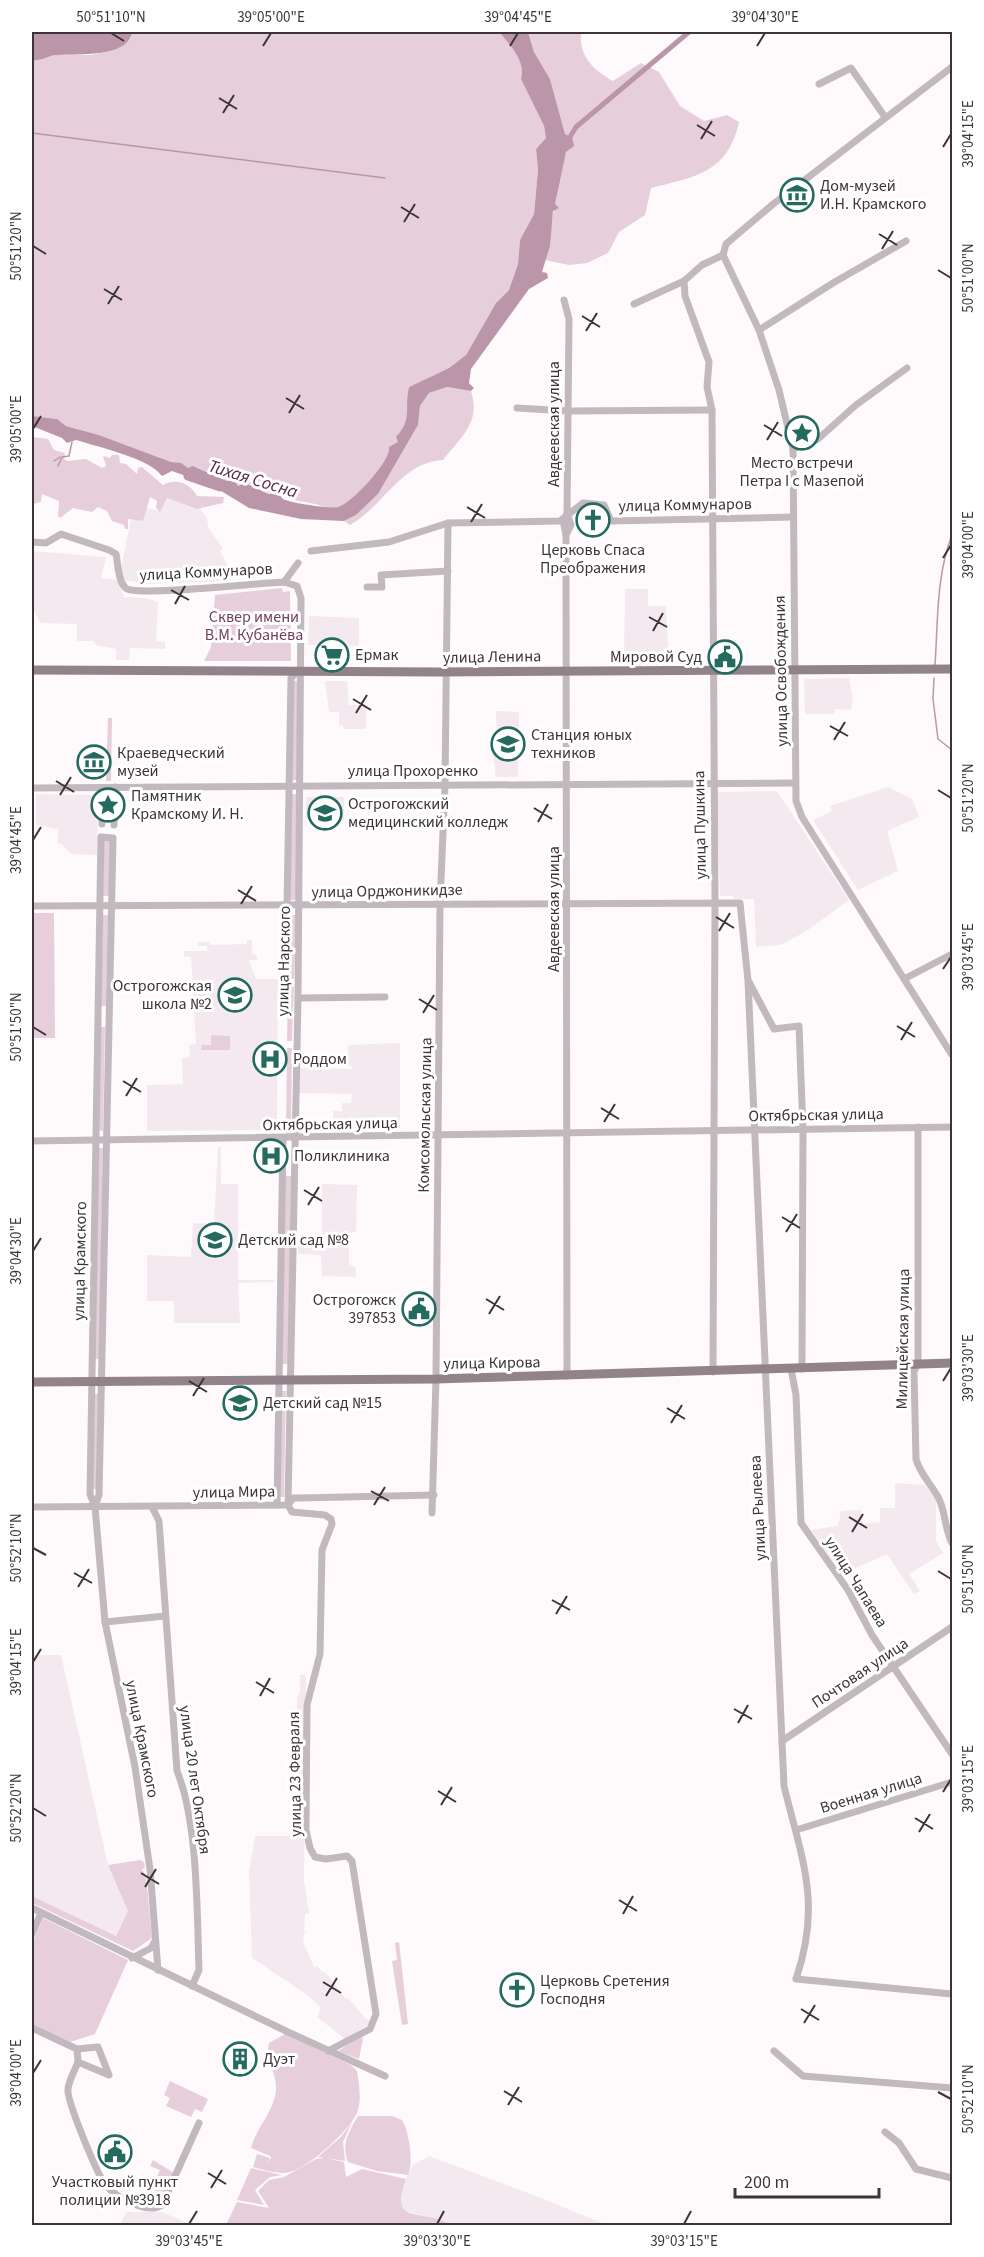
<svg xmlns="http://www.w3.org/2000/svg" width="984" height="2257" viewBox="0 0 984 2257" font-family="'Source Sans 3',sans-serif">
  <rect width="100%" height="100%" fill="#fefafc"/>
  <g fill="#f4e9ee">
    <path d="M167,498L197,509L200,508L207,518L208,527L223,549L220,551L229,568L224,575V581L149,584L125,580L121,569L131,519L143,521L146,508L160,511Z"/>
    <path d="M32,551L106,557L101,578L117,580L124,597L145,598L158,602L156,641L165,642V649L130,648L129,660H116V649L96,645L93,641H77V624L41,623L32,608Z"/>
    <path d="M625,589H648V606H666L669,665H624Z"/>
    <path d="M309,616L359,618V644L358,646L308,645Z"/>
    <path d="M849,678L853,699L851,710L835,709L834,714H805L804,679Z"/>
    <path d="M325,681H347L349,705H366V729H343V726L339,725V712H329Z"/>
    <path d="M496,711L519,712L518,777H495V764L492,755L497,747Z"/>
    <path d="M888,787L912,799L919,817L887,831L898,871L858,890L813,820L832,811L830,806Z"/>
    <path d="M777,791L849,900L805,932L780,945L756,947L754,899H734V896H720L717,792Z"/>
    <path d="M36,794L98,795L97,855L71,854L62,844L58,843V829L36,825Z"/>
    <path d="M306,797H344V820L306,819Z"/>
    <path d="M247,940H252V954L257,955V960H249L256,979H278L277,1130L147,1131V1085L183,1084L182,1058L190,1057L189,1045L196,1044L191,957H184V951H207V946H198V942H209L210,945L247,944Z"/>
    <path d="M400,1043V1128L333,1129V1111H342V1103H351L352,1094L299,1093L300,1068L352,1069V1066L348,1065V1045Z"/>
    <path d="M218,1147H221V1184H238V1280H274V1282L238,1283L240,1323H174V1301H147V1255L191,1257L193,1223L214,1224Z"/>
    <path d="M322,1184L357,1185L356,1232L349,1233V1264L356,1268V1277L322,1276L321,1255L298,1254V1245H322Z"/>
    <path d="M895,1483L924,1485L936,1497V1541L943,1553L909,1574L920,1591L914,1594L887,1554L842,1574L811,1530L838,1526L841,1511L861,1510L863,1524L880,1522V1508H895Z"/>
    <path d="M32,1655H61L108,1865L128,1911L116,1936L32,1896Z"/>
    <path d="M300,1675H306L304,1880L309,1913L305,1914L304,1931L307,1933H304L303,1942L314,1967L317,1966L321,1971L326,1973L346,1999L348,1998L366,2019L372,2022L345,2039L317,2017L321,2008L309,1996L252,1958L249,1871L255,1836H296L297,1698L300,1692Z"/>
    <path d="M429,2156L536,2196L607,2225H451L443,2221L406,2211L400,2205L398,2198L406,2178L413,2165Z"/>
    <path d="M126,2212H162L192,2225H120Z"/>
  </g>
  <g fill="#e6ceda">
    <path d="M132,32H499C511,45 526,61 521,79L544,126L546,138L536,149L538,170L534,214L520,240L518,264L509,290L496,303L466,355L449,368L409,387C408,401 409,415 405,428C400,448 354,507 333,508C327,509 321,505 315,504C290,500 268,494 245,483L238,486L235,481H227L194,466L188,469L181,463L171,462L99,435L66,426L57,419L32,416V60L62,54L91,55L106,52L130,38Z"/>
    <path d="M528,32H581C579,56 592,69 613,81L641,63L659,72L680,106L704,121L727,115L739,122C728,172 696,177 651,188L645,215L619,232L608,253L587,263L569,265L545,260L562,164L572,137L565,134L550,79L534,52Z"/>
    <path d="M447,387L471,391C481,422 462,436 443,460C401,462 384,506 350,525L344,521L356,515L378,494L418,425L420,406L429,393Z"/>
    <path d="M32,437L48,439L54,450L65,453L64,459L68,461L86,459L102,468L106,466L103,456L110,458L112,455H119L120,463L126,464L137,474L138,468L142,467L163,485C176,478 190,483 197,496L224,497L223,503L197,509L167,498L160,512L156,508L157,501L150,497L143,521L128,519V529H125L124,525L112,521L107,511L98,507L92,512L73,508L60,518L58,516L59,501L42,494L41,502L32,504Z"/>
    <path d="M282,588L283,592L290,591L291,661H204L211,647L215,595Z"/>
    <path d="M294,681H299L297,780H292Z"/>
    <path d="M108,718H112L111,781H106Z"/>
    <path d="M290,794H298L297,900H289Z"/>
    <path d="M104,841H110L109,896H103Z"/>
    <path d="M32,913H54L55,1038H32Z"/>
    <path d="M103,915H108L106,1006H101Z"/>
    <path d="M290,915H296L294,979H288Z"/>
    <path d="M288,984H294L292,1041H287Z"/>
    <path d="M100,1027H105L103,1131L98,1130Z"/>
    <path d="M211,1035L230,1036V1050H201L202,1045H211Z"/>
    <path d="M287,1048H292L291,1134H286Z"/>
    <path d="M98,1148H103L99,1359H94Z"/>
    <path d="M285,1176H291L289,1364H281Z"/>
    <path d="M280,1391H286L284,1497H279Z"/>
    <path d="M95,1394H99L97,1489H93Z"/>
    <path d="M140,1860L144,1862L145,1868L142,1869L146,1876L152,1938L133,1951L32,1903V1896L116,1936L128,1911L108,1865Z"/>
    <path d="M43,1918L128,1960L95,2034L70,2042L32,2025V1944Z"/>
    <path d="M399,1942L408,2024L402,2025L392,1961L397,1960L395,1943Z"/>
    <path d="M285,2034L351,2065L357,2071C359,2084 362,2101 357,2113C349,2131 309,2167 290,2172C280,2175 263,2170 253,2167L257,2154L270,2158L267,2164L271,2158L270,2156L251,2148C256,2128 275,2110 276,2090C277,2073 265,2060 269,2043Z"/>
    <path d="M360,2037L363,2038L359,2059L338,2051Z"/>
    <path d="M170,2081L208,2099L202,2112L195,2109L191,2117L166,2106L170,2098L164,2095Z"/>
    <path d="M358,2116H392L402,2120C409,2131 414,2163 408,2175L377,2171L348,2162C341,2144 349,2131 358,2116Z"/>
    <path d="M352,2122L343,2142L345,2161L318,2157L341,2137Z"/>
    <path d="M325,2158L344,2162L346,2177L362,2169L406,2179C388,2227 422,2207 451,2225H226L237,2202L269,2208L258,2191L269,2180L284,2177L316,2159Z"/>
    <path d="M153,2160L176,2174L163,2196L152,2188L160,2170L150,2166Z"/>
    <path d="M251,2168L282,2175L270,2177L255,2190L264,2205L237,2200Z"/>
  </g>
  <g fill="#bb96a9">
    <path d="M32,32H132C127,59 77,53 58,55C49,55 39,62 32,60Z"/>
    <path d="M499,32H528L534,52L550,79L565,134L572,137L574,146L566,152L555,204L559,208L553,211L550,246L542,272L547,273L548,278L529,289L471,369L469,383L474,388L471,391L447,387L429,393L420,406L418,425L378,494L356,515L344,521L301,519L249,508L208,483L196,479L191,482L186,476L172,471L162,476C149,458 98,447 76,440L67,443L62,438L32,426V416L57,419L66,426L99,435L171,462L181,463L188,468L193,466L227,481H235L238,486L245,483L269,494L277,492C279,494 281,497 283,499C290,503 331,509 338,507C352,503 392,460 389,447L398,442L396,437C413,419 404,409 409,387L449,368L466,355L496,303L509,290L518,264L520,240L534,214L538,170L536,149L546,138L544,126L521,79C526,61 510,45 499,32Z"/>
  </g>
  <g fill="none" stroke-linecap="round" stroke-linejoin="round">
    <g stroke="#bb96a9" stroke-width="1.5">
      <path d="M32,133L385,178"/>
      <path d="M54,461L60,457"/>
      <path d="M58,466L62,457L69,456L72,442"/>
      <path d="M935,665C938,622 936,576 952,535"/>
      <path d="M934,678L933,699L938,739L952,750"/>
    </g>
    <path stroke="#bb96a9" stroke-width="5" d="M567,142L576,127L689,32"/>
    <path stroke="#bb96a9" stroke-width="9" d="M188,476L220,487"/>
    <g stroke="#c2b9be" stroke-width="7">
      <path d="M819,84L851,68L885,117"/>
      <path d="M723,255L759,330L779,390L793,449L796,801L802,817L952,1055"/>
      <path d="M684,281L685,296L709,362L707,387L712,410L715,902L713,1372"/>
      <path d="M564,300L569,319L567,514L564,525L566,535L567,1376"/>
      <path d="M634,304L684,281L702,265L723,255L726,244L772,205L952,67"/>
      <path d="M759,330L833,283L906,241"/>
      <path d="M517,408L568,411L712,410"/>
      <path d="M793,449L818,439L856,405L907,368"/>
      <path d="M566,535L571,525L567,514"/>
      <path d="M32,542L46,543L61,534L109,550L116,554C118,563 118,584 127,589C143,596 259,583 284,582L297,586L301,598L298,998L288,1505L292,1512L325,1515L331,1519L332,1524L322,1550L320,1654L307,1705L306,1830L310,1848L315,1857L326,1859L347,1856L352,1861L376,2014L370,2029L328,2051"/>
      <path d="M311,551L389,542L448,523L560,521L583,503L604,505L611,521L793,517"/>
      <path d="M284,582L298,563"/>
      <path d="M367,587H382L381,575L448,571"/>
      <path d="M32,788L795,783"/>
      <path d="M102,824V788"/>
      <path d="M114,825L115,787"/>
      <path d="M32,906L740,903L748,981L784,1786C802,1860 822,1903 796,1979L952,1994"/>
      <path d="M287,906L291,678L299,670"/>
      <path d="M904,979L952,954"/>
      <path d="M749,982L774,1029L799,1026L803,1130L802,1369"/>
      <path d="M298,998L385,997"/>
      <path d="M918,1127V1364L914,1371L916,1459C920,1474 931,1484 938,1497C946,1511 944,1528 952,1543"/>
      <path d="M32,1141L952,1127"/>
      <path d="M791,1369L796,1395L801,1523L848,1590L872,1635L952,1754"/>
      <path d="M277,1505L283,1138"/>
      <path d="M32,1507L288,1505L293,1498H300L434,1495"/>
      <path d="M95,1507L99,1495L113,838L101,837L90,1494L95,1507L105,1622L135,1767L150,1869L158,1970"/>
      <path d="M152,1507L159,1521L177,1771C198,1822 197,1913 199,1970L192,1986"/>
      <path d="M432,1513L436,1379L440,904L445,785L448,523"/>
      <path d="M105,1622L165,1616"/>
      <path d="M782,1741L952,1627"/>
      <path d="M796,1830L952,1782"/>
      <path d="M32,1908L288,2032L385,2076"/>
      <path d="M32,1934L41,1913"/>
      <path d="M132,1958L151,1948L155,1941"/>
      <path d="M32,2028L77,2049L98,2047L109,2075L78,2062L77,2049"/>
      <path d="M774,2051L803,2076L952,2088"/>
      <path d="M78,2062C75,2070 69,2080 68,2089C66,2099 97,2174 105,2184C115,2197 147,2215 162,2205L199,2123"/>
      <path d="M885,2132L899,2143L916,2169L952,2178"/>
    </g>
    <g stroke="#92828a" stroke-width="9">
      <path d="M32,670L439,672L952,669"/>
      <path d="M32,1382L436,1379L952,1363"/>
    </g>
  </g>
  <path fill="none" stroke="#3c3438" stroke-width="2" d="M111,33L124,41M263,46L271,33M510,46L518,33M757,46L765,33M219,98L237,109M223,113L234,95M697,125L715,136M701,139L712,121M943,147L951,134M401,207L419,218M404,222L415,204M879,234L897,245M33,246L46,254M882,249L893,231M938,270L951,278M104,289L122,300M108,304L119,286M582,316L600,327M586,331L597,313M286,398L304,409M289,413L300,395M764,425L782,436M33,429L41,416M767,440L778,422M467,507L485,518M471,522L482,504M943,558L951,545M171,590L189,600M175,604L185,586M649,617L667,627M653,631L663,613M353,699L371,710M356,713L367,695M830,726L848,736M834,740L845,722M56,781L74,792M938,790L951,798M60,795L71,777M534,808L552,819M538,822L548,804M33,840L41,827M238,890L256,901M241,904L252,886M716,917L734,928M719,931L730,913M943,969L951,957M419,999L437,1010M423,1013L434,995M897,1026L915,1037M33,1027L46,1035M901,1040L912,1022M123,1081L141,1092M126,1096L137,1078M601,1108L619,1119M604,1122L615,1104M304,1190L322,1201M308,1205L319,1187M782,1217L800,1228M786,1232L797,1214M33,1251L41,1238M486,1299L504,1310M489,1314L500,1296M189,1381L207,1392M943,1381L951,1368M193,1396L204,1378M667,1408L685,1419M671,1423L682,1405M371,1491L389,1501M374,1505L385,1487M849,1517L867,1528M852,1532L863,1514M33,1548L46,1555M938,1571L951,1579M74,1573L92,1583M78,1587L89,1569M552,1600L570,1610M556,1614L567,1596M33,1662L41,1649M256,1682L274,1693M260,1696L270,1678M734,1709L752,1719M738,1723L748,1705M438,1791L456,1802M943,1792L951,1779M441,1805L452,1787M33,1808L46,1816M915,1818L933,1829M919,1832L930,1814M141,1873L159,1884M145,1887L156,1869M619,1900L637,1911M623,1914L633,1896M323,1982L341,1993M326,1996L337,1978M801,2009L819,2020M804,2023L815,2005M33,2073L41,2060M504,2091L522,2102M938,2092L951,2099M508,2105L519,2087M208,2173L226,2184M211,2188L222,2170M189,2224L197,2211M437,2224L444,2211M684,2224L691,2211"/>
  <defs>
    <g id="museum-ring" transform="scale(1.725)"><circle r="9.5" fill="#fff" stroke="#246a5f" stroke-width="1.5"/><path d="M0-6L6-3V-2H-6V-3ZM-5-1h2V3h-2ZM-1-1h2V3h-2ZM3-1h2V3H3ZM-6 4H6V6H-6Z" fill="#246a5f"/></g>
    <g id="sight-ring" transform="scale(1.725)"><circle r="9.5" fill="#fff" stroke="#246a5f" stroke-width="1.5"/><path d="M0-6L1.8-2.2L6-1.7L2.9 1.2L3.7 5.4L0 3.3L-3.7 5.4L-2.9 1.2L-6-1.7L-1.8-2.2Z" fill="#246a5f"/></g>
    <g id="church-ring" transform="scale(1.725)"><circle r="9.5" fill="#fff" stroke="#246a5f" stroke-width="1.5"/><path d="M-1.2-6h2.4v3.5h3.3v2.4h-3.3V6h-2.4V-.1h-3.3v-2.4h3.3Z" fill="#246a5f"/></g>
    <g id="supermarket-ring" transform="scale(1.725)"><circle r="9.5" fill="#fff" stroke="#246a5f" stroke-width="1.5"/><path d="M-6-5.5h2.5l.6 2H6L4.5 2H-2.5L-4.4-4H-6ZM-1.5 3.2a1.3 1.3 0 1 0 .1 0ZM3 3.2a1.3 1.3 0 1 0 .1 0Z" fill="#246a5f"/></g>
    <g id="civic-ring" transform="scale(1.725)"><circle r="9.5" fill="#fff" stroke="#246a5f" stroke-width="1.5"/><path d="M-.6-6.5H3V-4.5H.6V-3L4-1V1h2V6H-6V1h2V-1L-.6-3ZM-1.2 2.5V6h2.4V2.5Z" fill="#246a5f"/></g>
    <g id="school-ring" transform="scale(1.725)"><circle r="9.5" fill="#fff" stroke="#246a5f" stroke-width="1.5"/><path d="M0-5L7-2L0 1L-7-2ZM-4 1L0 2.5L4 1V4Q0 6-4 4Z" fill="#246a5f"/></g>
    <g id="university-ring" transform="scale(1.725)"><circle r="9.5" fill="#fff" stroke="#246a5f" stroke-width="1.5"/><path d="M0-5L7-2L0 1L-7-2ZM-4 1L0 2.5L4 1V4Q0 6-4 4Z" fill="#246a5f"/></g>
    <g id="hospital-ring" transform="scale(1.725)"><circle r="9.5" fill="#fff" stroke="#246a5f" stroke-width="1.5"/><path d="M-5-5h3v3.5h4V-5h3V5h-3V1.5h-4V5h-3Z" fill="#246a5f"/></g>
    <g id="building-ring" transform="scale(1.725)"><circle r="9.5" fill="#fff" stroke="#246a5f" stroke-width="1.5"/><path d="M-4-6H4V6H1V3H-1V6H-4ZM-2.5-4.3h1.7v1.8h-1.7ZM.8-4.3h1.7v1.8H.8ZM-2.5-1h1.7V.8h-1.7ZM.8-1h1.7V.8H.8Z" fill="#246a5f"/></g>
  </defs>
  <g fill-rule="evenodd">
    <use href="#museum-ring" x="797" y="195"/>
    <use href="#sight-ring" x="802" y="433"/>
    <use href="#church-ring" x="593" y="520"/>
    <use href="#supermarket-ring" x="332" y="655"/>
    <use href="#civic-ring" x="725" y="657"/>
    <use href="#school-ring" x="508" y="744"/>
    <use href="#museum-ring" x="94" y="762"/>
    <use href="#sight-ring" x="108" y="805"/>
    <use href="#university-ring" x="325" y="813"/>
    <use href="#school-ring" x="235" y="995"/>
    <use href="#hospital-ring" x="270" y="1059"/>
    <use href="#hospital-ring" x="271" y="1156"/>
    <use href="#school-ring" x="215" y="1240"/>
    <use href="#civic-ring" x="419" y="1309"/>
    <use href="#school-ring" x="240" y="1403"/>
    <use href="#church-ring" x="517" y="1990"/>
    <use href="#building-ring" x="240" y="2059"/>
    <use href="#civic-ring" x="115" y="2152"/>
  </g>
  <g text-anchor="middle" dominant-baseline="central" stroke-width="6" stroke-linejoin="round" paint-order="stroke">
    <g font-size="16" fill="#3c3438" stroke="#fff" text-anchor="start">
      <text x="820" y="186">Дом-музей<tspan x="820" dy="18">И.Н. Крамского</tspan></text>
      <text x="802" y="463" text-anchor="middle">Место встречи<tspan x="802" dy="18">Петра I с Мазепой</tspan></text>
      <text x="593" y="550" text-anchor="middle">Церковь Спаса<tspan x="593" dy="18">Преображения</tspan></text>
      <text x="355" y="655">Ермак</text>
      <text x="702" y="657" text-anchor="end">Мировой Суд</text>
      <text x="531" y="735">Станция юных<tspan x="531" dy="18">техников</tspan></text>
      <text x="117" y="753">Краеведческий<tspan x="117" dy="18">музей</tspan></text>
      <text x="131" y="796">Памятник<tspan x="131" dy="18">Крамскому И. Н.</tspan></text>
      <text x="348" y="804">Острогожский<tspan x="348" dy="18">медицинский колледж</tspan></text>
      <text x="212" y="986" text-anchor="end">Острогожская<tspan x="212" dy="18">школа №2</tspan></text>
      <text x="293" y="1059">Роддом</text>
      <text x="294" y="1156">Поликлиника</text>
      <text x="238" y="1240">Детский сад №8</text>
      <text x="396" y="1300" text-anchor="end">Острогожск<tspan x="396" dy="18">397853</tspan></text>
      <text x="263" y="1403">Детский сад №15</text>
      <text x="540" y="1981">Церковь Сретения<tspan x="540" dy="18">Господня</tspan></text>
      <text x="263" y="2059">Дуэт</text>
      <text x="115" y="2182" text-anchor="middle">Участковый пункт<tspan x="115" dy="18">полиции №3918</tspan></text>
    </g>
    <g font-size="16" fill="#3c3438" stroke="#fff">
      <text transform="translate(554 424) rotate(-90)">Авдеевская улица</text>
      <text transform="translate(685 505) rotate(-1)">улица Коммунаров</text>
      <text transform="translate(206 572) rotate(-3)">улица Коммунаров</text>
      <text transform="translate(492 657) rotate(-1)">улица Ленина</text>
      <text transform="translate(781 671) rotate(-91)">улица Освобождения</text>
      <text x="413" y="771">улица Прохоренко</text>
      <text transform="translate(700 825) rotate(-91)">улица Пушкина</text>
      <text transform="translate(387 891) rotate(-1)">улица Орджоникидзе</text>
      <text transform="translate(554 909) rotate(-90)">Авдеевская улица</text>
      <text transform="translate(284 961) rotate(-89)">улица Нарского</text>
      <text transform="translate(425 1115) rotate(-89)">Комсомольская улица</text>
      <text transform="translate(816 1115) rotate(-1)">Октябрьская улица</text>
      <text transform="translate(330 1124) rotate(-1)">Октябрьская улица</text>
      <text transform="translate(80 1261) rotate(-89)">улица Крамского</text>
      <text transform="translate(903 1339) rotate(-89)">Милицейская улица</text>
      <text transform="translate(492 1363) rotate(-1)">улица Кирова</text>
      <text transform="translate(234 1492) rotate(-1)">улица Мира</text>
      <text transform="translate(758 1508) rotate(-93)">улица Рылеева</text>
      <text transform="translate(856 1582) rotate(58)">улица Чапаева</text>
      <text transform="translate(860 1673) rotate(-34)">Почтовая улица</text>
      <text transform="translate(142 1739) rotate(79)">улица Крамского</text>
      <text transform="translate(295 1774) rotate(-91)">улица 23 Февраля</text>
      <text transform="translate(195 1780) rotate(82)">улица 20 лет Октября</text>
      <text transform="translate(871 1793) rotate(-17)">Военная улица</text>
    </g>
    <g font-size="16" fill="#723f5c" stroke="#fff">
      <text x="254" y="617">Сквер имени<tspan x="254" dy="18">В.М. Кубанёва</tspan></text>
    </g>
    <g font-size="18" font-style="italic" fill="#592945" stroke="#fff">
      <text transform="translate(253 479) rotate(17)">Тихая Сосна</text>
    </g>
  </g>
  <rect width="984" height="2257" fill="none" stroke="#ffffff" stroke-width="66"/>
  <path d="M735 2188v9h144v-9" fill="none" stroke="#3c3438" stroke-width="3"/>
  <text x="744" y="2188" font-size="18" fill="#3c3438" stroke="#ffffff" stroke-width="4.5" paint-order="stroke">200 m</text>
  <rect x="33" y="33" width="918" height="2191" fill="none" stroke="#3c3438" stroke-width="2"/>
  <g font-size="15" text-anchor="middle" fill="#3c3438">
    <text x="111" y="22">50°51'10"N</text>
    <text x="271" y="22">39°05'00"E</text>
    <text x="518" y="22">39°04'45"E</text>
    <text x="765" y="22">39°04'30"E</text>
    <text transform="translate(968 134) rotate(-90)" y="5">39°04'15"E</text>
    <text transform="translate(16 246) rotate(-90)" y="5">50°51'20"N</text>
    <text transform="translate(968 278) rotate(-90)" y="5">50°51'00"N</text>
    <text transform="translate(16 429) rotate(-90)" y="5">39°05'00"E</text>
    <text transform="translate(968 545) rotate(-90)" y="5">39°04'00"E</text>
    <text transform="translate(968 798) rotate(-90)" y="5">50°51'20"N</text>
    <text transform="translate(16 840) rotate(-90)" y="5">39°04'45"E</text>
    <text transform="translate(968 957) rotate(-90)" y="5">39°03'45"E</text>
    <text transform="translate(16 1027) rotate(-90)" y="5">50°51'50"N</text>
    <text transform="translate(16 1251) rotate(-90)" y="5">39°04'30"E</text>
    <text transform="translate(968 1368) rotate(-90)" y="5">39°03'30"E</text>
    <text transform="translate(16 1548) rotate(-90)" y="5">50°52'10"N</text>
    <text transform="translate(968 1579) rotate(-90)" y="5">50°51'50"N</text>
    <text transform="translate(16 1662) rotate(-90)" y="5">39°04'15"E</text>
    <text transform="translate(968 1779) rotate(-90)" y="5">39°03'15"E</text>
    <text transform="translate(16 1808) rotate(-90)" y="5">50°52'20"N</text>
    <text transform="translate(16 2073) rotate(-90)" y="5">39°04'00"E</text>
    <text transform="translate(968 2099) rotate(-90)" y="5">50°52'10"N</text>
    <text x="189" y="2246">39°03'45"E</text>
    <text x="437" y="2246">39°03'30"E</text>
    <text x="684" y="2246">39°03'15"E</text>
  </g>
</svg>
